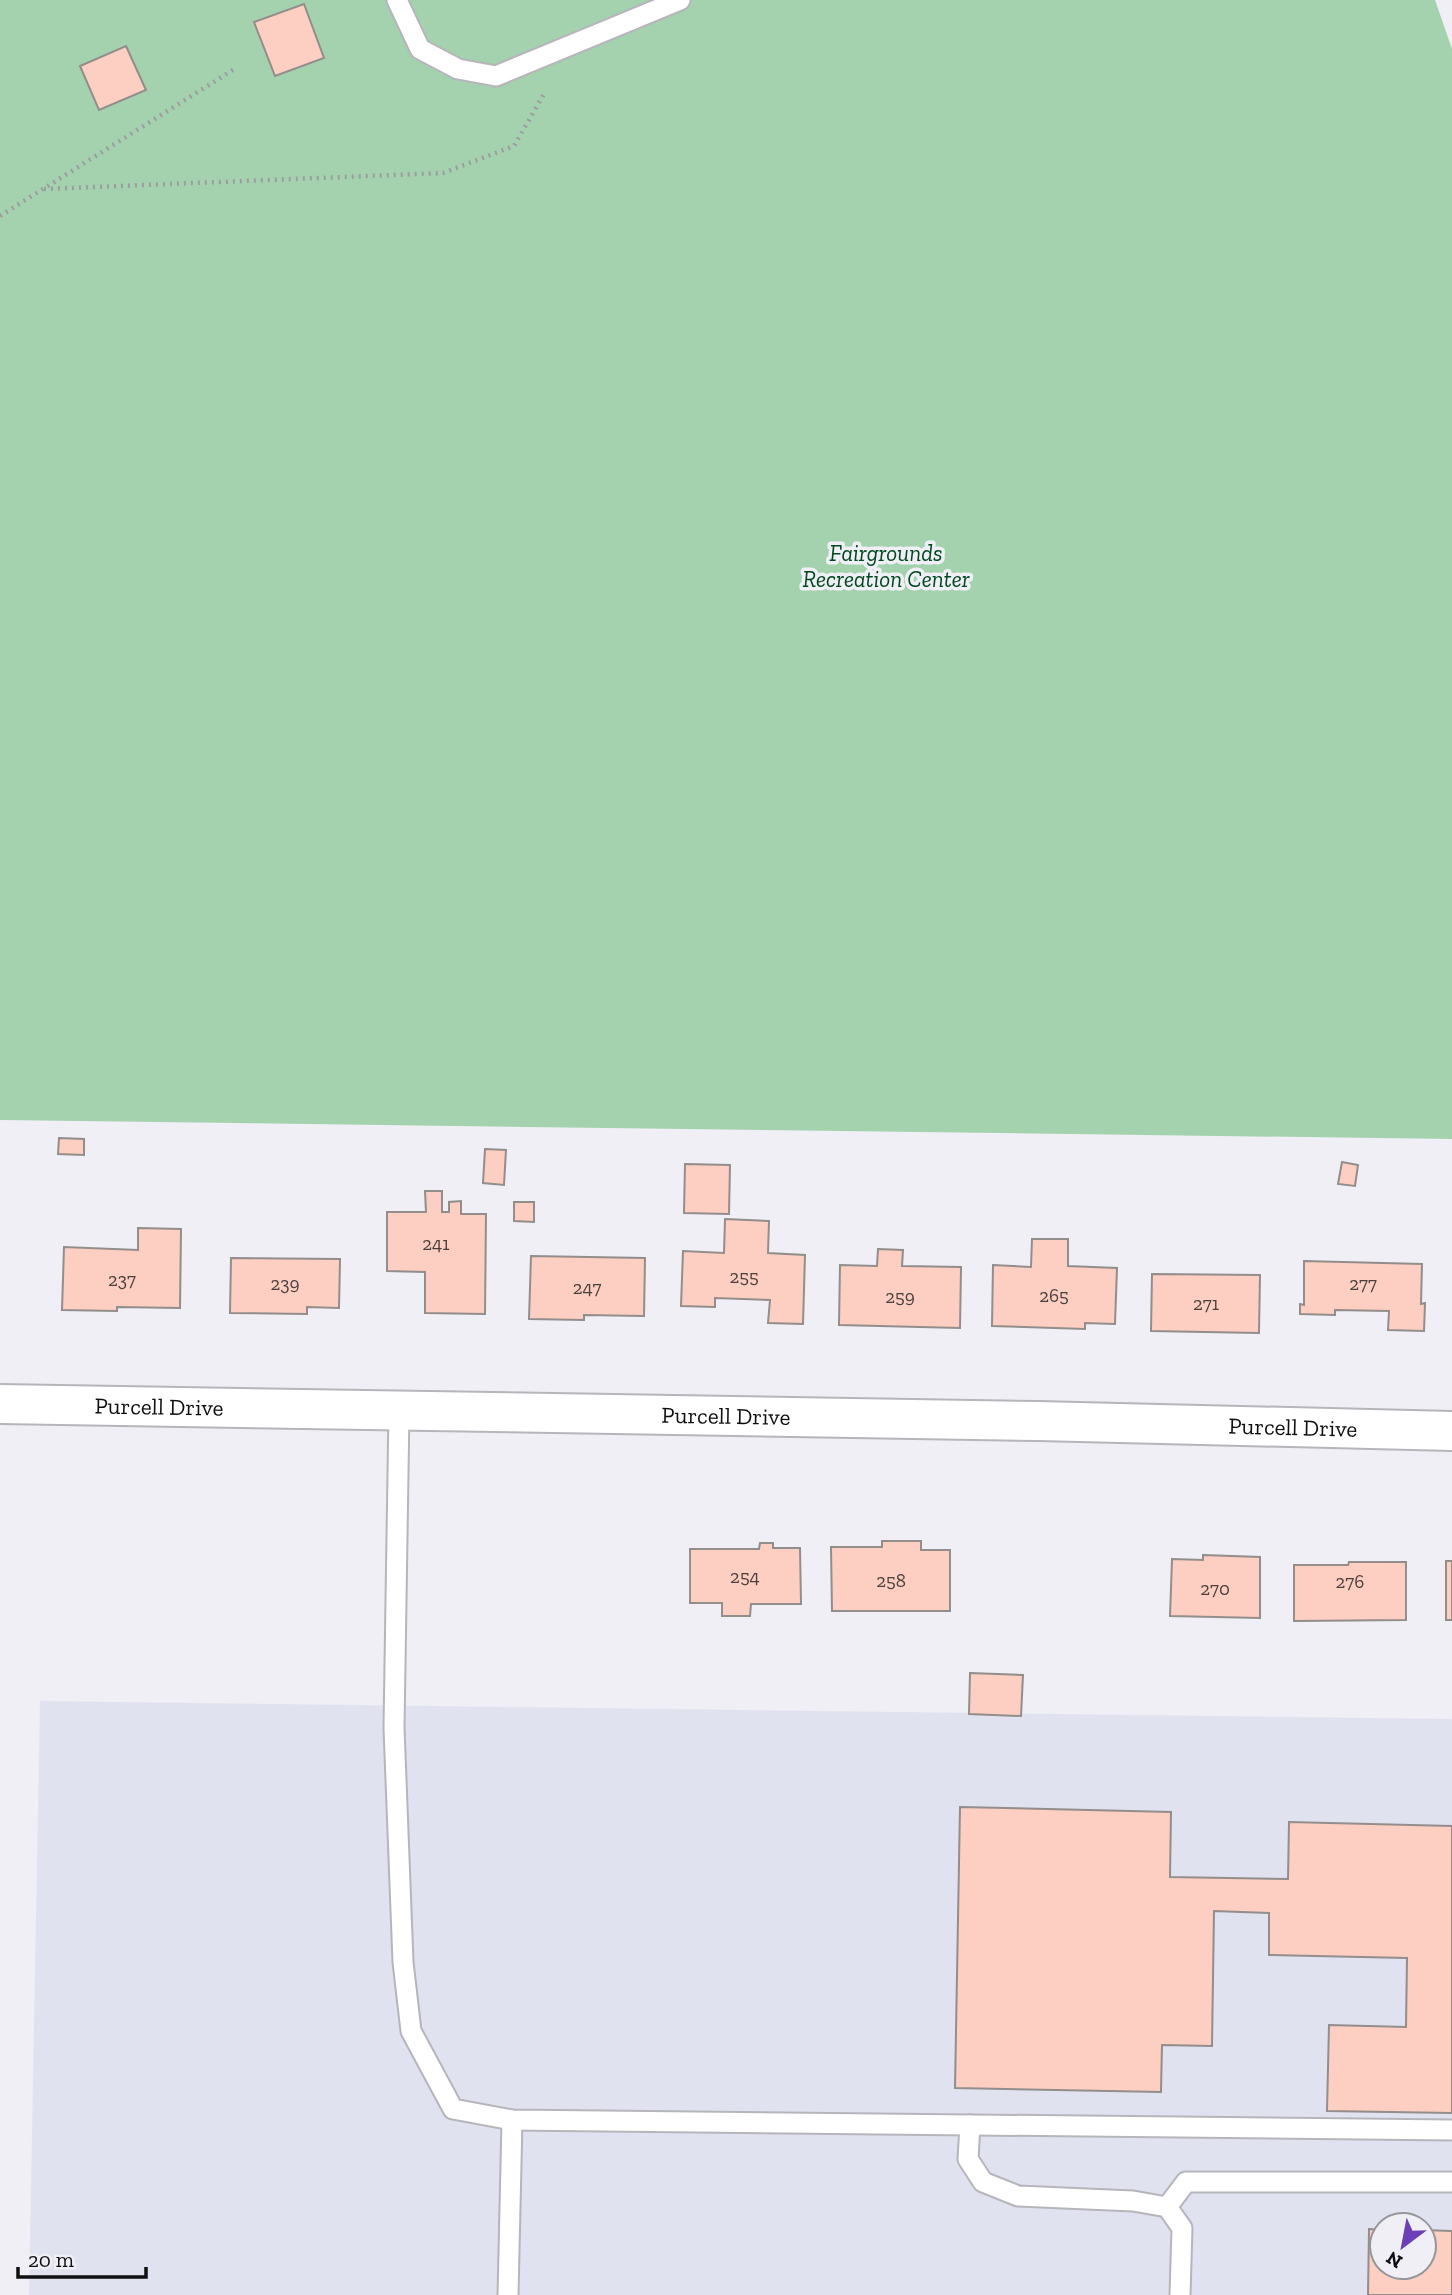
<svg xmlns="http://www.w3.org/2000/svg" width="1452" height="2295" viewBox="0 0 1452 2295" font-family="'Zilla Slab',serif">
  <rect width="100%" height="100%" fill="#efeff5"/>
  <path fill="#e1e2ef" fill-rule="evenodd" d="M40,1701L1452,1719V2295H29ZM1382,2225H1424V2267H1382Z"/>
  <path fill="#a4d2ae" d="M0,0H1435L1452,49V1139L0,1120Z"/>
  <g fill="#fccfc2" stroke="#938d8b" stroke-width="2">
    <path d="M304,4L324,58L275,76L254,22Z"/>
    <path d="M126,46L146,90L99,110L80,66Z"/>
    <path d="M59,1138L84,1139V1155L58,1154Z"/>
    <path d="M485,1149L506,1150L504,1185L483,1183Z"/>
    <path d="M1342,1162L1358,1165L1355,1186L1338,1184Z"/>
    <path d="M685,1164L730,1165L729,1214L684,1213Z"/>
    <path d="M425,1191H442V1212H449V1202L461,1201V1214H486L485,1314L425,1313V1272L387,1271V1212H426Z"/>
    <path d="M514,1202H534V1222L514,1221Z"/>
    <path d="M725,1219L769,1221L768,1253L805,1255L803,1324L768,1323L770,1300L715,1298V1307L681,1306L683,1251L724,1253Z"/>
    <path d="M138,1228L181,1229L180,1308L117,1307V1311L62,1310L64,1247L138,1250Z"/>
    <path d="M1032,1239H1068V1266L1117,1268L1115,1324L1085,1323V1329L992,1326L993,1265L1031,1267Z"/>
    <path d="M878,1249L903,1250L902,1266L961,1267L960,1328L839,1325L840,1265L877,1266Z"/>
    <path d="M531,1256L645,1258L644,1316L584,1315V1320L529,1319Z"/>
    <path d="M231,1258L340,1259L339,1308L307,1307V1314L230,1313Z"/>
    <path d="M1304,1261L1422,1264L1421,1304L1425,1303L1424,1331L1388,1330L1389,1311L1335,1310V1315L1300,1314V1304L1304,1305Z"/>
    <path d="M1152,1274L1260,1275L1259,1333L1151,1331Z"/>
    <path d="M882,1541H921V1550H950V1611H832L831,1547H882Z"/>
    <path d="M760,1543H773V1548H800L801,1604H751L750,1616H722V1603H690V1549H759Z"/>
    <path d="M1203,1555L1260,1557V1618L1170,1616L1172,1559L1203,1560Z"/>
    <rect x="1446" y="1561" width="6" height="59"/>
    <path d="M1349,1562H1406V1620L1294,1621V1565H1348Z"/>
    <path d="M970,1673L1023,1675L1021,1716L969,1714Z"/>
    <path d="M960,1807L1171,1812L1170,1877L1288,1879L1289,1822L1452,1826V2113L1327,2111L1329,2025L1406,2027L1407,1958L1269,1955V1913L1214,1911L1212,2046L1162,2045L1161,2092L955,2088Z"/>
    <path d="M1369,2229L1382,2230V2267H1424V2230L1452,2231V2295H1368Z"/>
  </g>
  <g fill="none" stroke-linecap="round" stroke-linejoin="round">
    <g stroke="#b5b5bb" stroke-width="23">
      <g id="service">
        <path d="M397,0L420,49L458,69L496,76L680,0"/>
        <path d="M399,1410L394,1728L403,1962L411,2031L453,2109L512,2120L1452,2130"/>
        <path d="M970,2125L968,2159L983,2182L1018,2196L1133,2201L1167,2207L1182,2228L1180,2295"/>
        <path d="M1167,2207L1186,2182H1452"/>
        <path d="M508,2295L512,2120"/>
      </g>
    </g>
    <g stroke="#b5b5bb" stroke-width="42">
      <g id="tertiary">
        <path id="s1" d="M0,1404L1038,1421L1452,1431"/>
      </g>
    </g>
    <g stroke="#9d9da1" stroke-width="4.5" stroke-dasharray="2 5" stroke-linecap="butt">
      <path d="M44,189L443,173L514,146L545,92"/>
      <path d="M0,216L236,68"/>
    </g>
    <use href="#service" stroke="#fff" stroke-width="19"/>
    <use href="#tertiary" stroke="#fff" stroke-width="38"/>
  </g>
  <g text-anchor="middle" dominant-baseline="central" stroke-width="7" stroke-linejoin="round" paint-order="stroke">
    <g font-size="19" fill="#4a3f3d">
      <text x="436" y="1243">241</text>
      <text x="744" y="1276">255</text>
      <text x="122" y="1279">237</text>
      <text x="285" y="1283">239</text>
      <text x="1363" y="1283">277</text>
      <text x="587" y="1287">247</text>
      <text x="1054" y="1295">265</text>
      <text x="900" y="1296">259</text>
      <text x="1206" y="1303">271</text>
      <text x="745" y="1576">254</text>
      <text x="891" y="1580">258</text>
      <text x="1350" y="1581">276</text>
      <text x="1215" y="1588">270</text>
    </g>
    <g font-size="23" font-style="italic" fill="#00481f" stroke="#efeff5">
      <text x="886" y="553">Fairgrounds<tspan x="886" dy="26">Recreation Center</tspan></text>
    </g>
    <g font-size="23" fill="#0f0f11" stroke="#efeff5">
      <text stroke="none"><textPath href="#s1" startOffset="159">Purcell Drive</textPath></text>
      <text stroke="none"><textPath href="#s1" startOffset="726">Purcell Drive</textPath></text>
      <text stroke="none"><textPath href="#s1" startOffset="1293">Purcell Drive</textPath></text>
    </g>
  </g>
  <g transform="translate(1403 2246) rotate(212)"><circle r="33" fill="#efeff5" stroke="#95959a" stroke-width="2"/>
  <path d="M0-5L12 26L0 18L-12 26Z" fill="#6d3fb7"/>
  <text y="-10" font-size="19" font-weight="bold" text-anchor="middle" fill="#0f0f11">N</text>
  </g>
  <path d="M18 2267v10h128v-10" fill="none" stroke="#0f0f11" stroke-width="3.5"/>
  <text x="28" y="2267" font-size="21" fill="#0f0f11" stroke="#efeff5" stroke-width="5" paint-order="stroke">20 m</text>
</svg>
